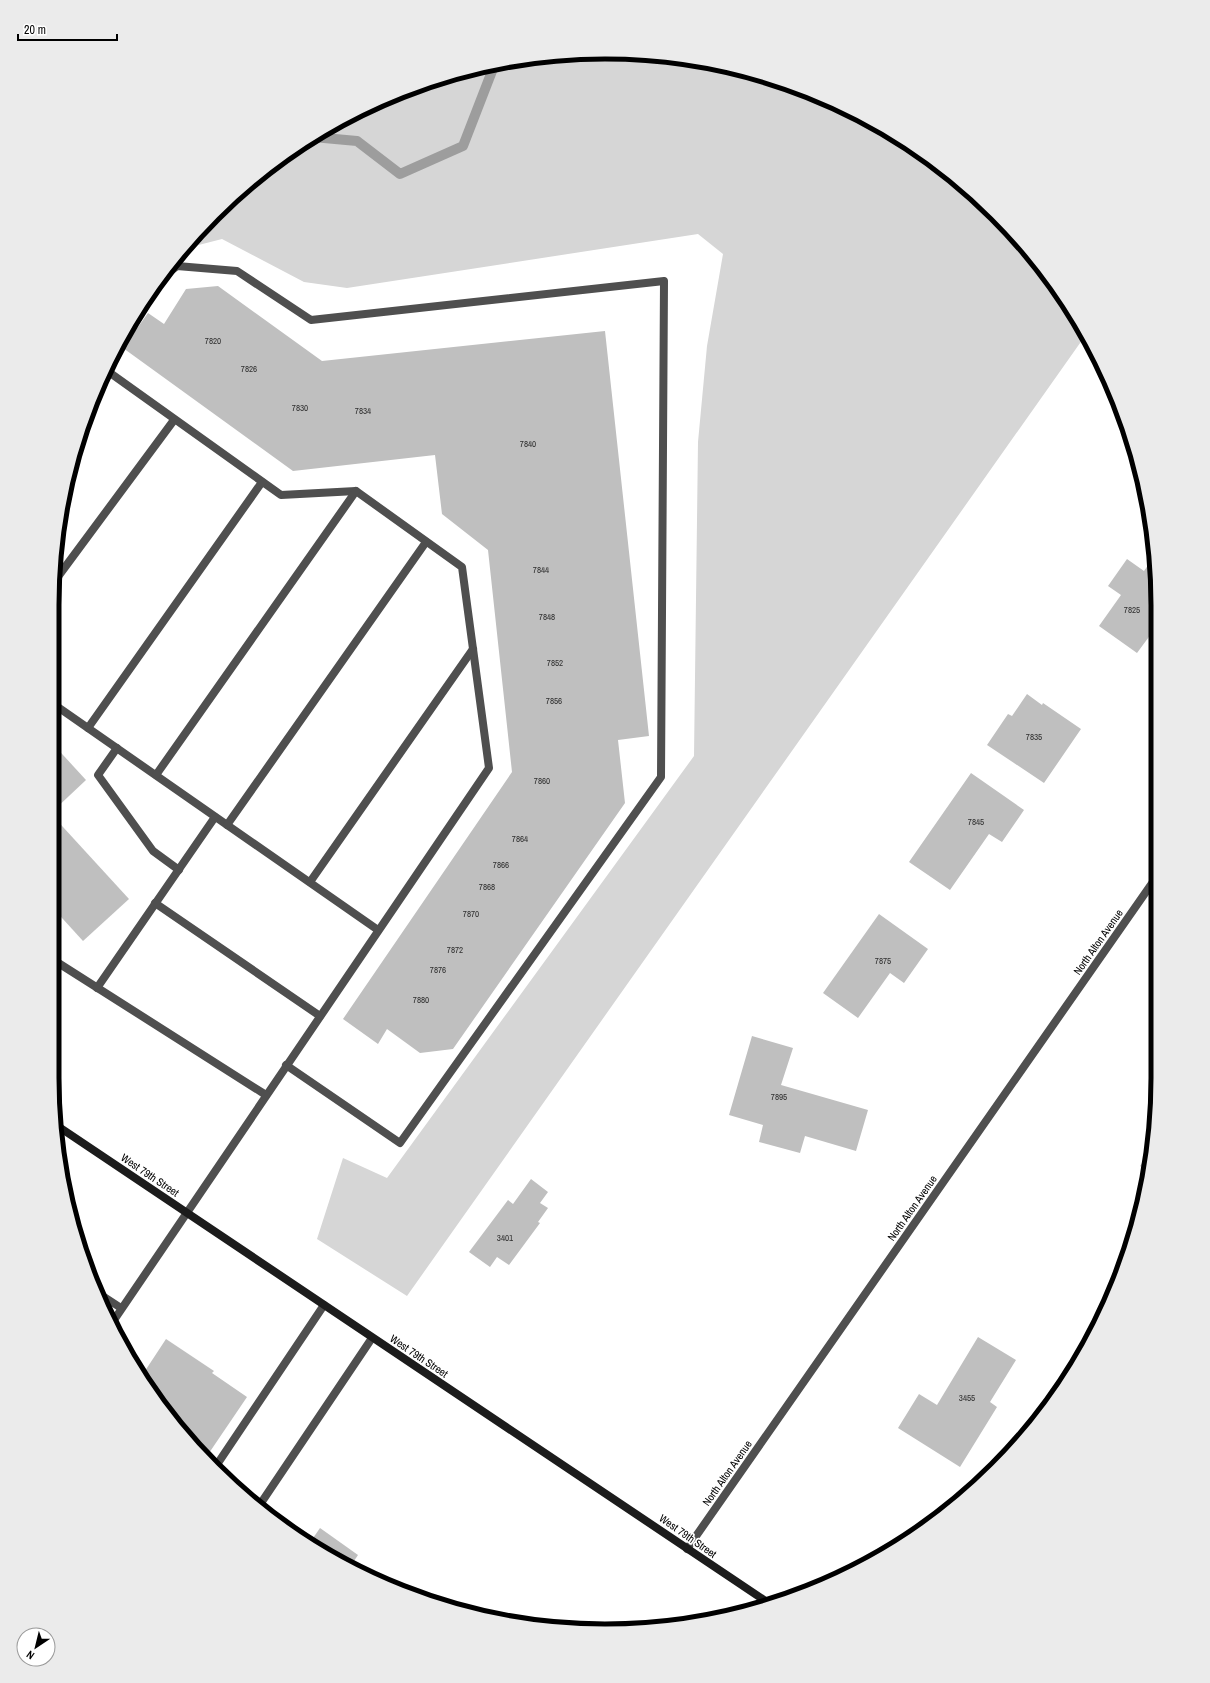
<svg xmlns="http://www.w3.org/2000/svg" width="1210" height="1683" viewBox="0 0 1210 1683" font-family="'Archivo Narrow',sans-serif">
  <rect width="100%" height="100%" fill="#fff"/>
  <path fill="#d6d6d6" d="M641,53L748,71L850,109L942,166L1021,241L1065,298L1085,336L407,1296L317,1239L343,1158L387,1178L694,756L698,442L707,346L723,254L698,234L347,288L304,282L222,239L183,249L189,241L241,189L329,126L427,81L533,57Z"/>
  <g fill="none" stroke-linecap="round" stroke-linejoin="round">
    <path stroke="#9d9d9d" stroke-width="10" d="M313,137L357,141L400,174L463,146L494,66"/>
  </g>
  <g fill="#bfbfbf">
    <path d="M218,286L322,361L605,331L649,736L618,740L625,803L453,1049L420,1053L387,1029L378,1044L343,1019L512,772L488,550L442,514L435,455L293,471L123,348L148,313L164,324L186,289Z"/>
    <path d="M1153,558L1154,630L1137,653L1099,626L1121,595L1108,586L1127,559L1144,571Z"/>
    <path d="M1027,694L1042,705L1043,703L1081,729L1044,783L987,745L1008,714L1012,716Z"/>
    <path d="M52,743L86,780L52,812Z"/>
    <path d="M971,773L1024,810L1002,842L989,834L950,890L909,862Z"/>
    <path d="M52,815L129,899L83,941L52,907Z"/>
    <path d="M879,914L928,949L904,983L890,973L858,1018L823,993Z"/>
    <path d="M752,1036L793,1048L781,1085L868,1110L856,1151L805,1136L800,1153L759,1142L763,1125L729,1115Z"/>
    <path d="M1151,1151L1147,1171L1140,1166Z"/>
    <path d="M531,1179L548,1192L540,1203L548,1208L538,1222L540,1223L509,1265L497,1257L490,1267L469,1252L508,1200L513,1204Z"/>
    <path d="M978,1337L1016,1360L990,1402L997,1407L960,1467L898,1428L919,1394L937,1405Z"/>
    <path d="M166,1339L214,1371L212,1373L247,1397L207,1456L145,1385L141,1377Z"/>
    <path d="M320,1528L358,1555L350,1567L311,1541Z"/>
  </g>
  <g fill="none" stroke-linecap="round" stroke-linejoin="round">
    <g stroke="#4f4f4f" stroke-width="8">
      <path d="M164,276L177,266L237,271L311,320L664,281L661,777L400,1143L286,1065"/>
      <path d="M106,370L281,495L356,491L462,567L489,768L112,1323"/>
      <path d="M54,582L174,420"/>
      <path d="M52,703L378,930"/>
      <path d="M88,728L262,482"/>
      <path d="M117,748L98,775L153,851L179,870"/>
      <path d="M156,775L356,491"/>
      <path d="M227,825L426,542"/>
      <path d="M310,882L473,649"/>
      <path d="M155,903L320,1016"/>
      <path d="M52,959L266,1095"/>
      <path d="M97,988L215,817"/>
      <path d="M95,1291L121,1308"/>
      <path d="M216,1466L324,1305"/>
      <path d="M259,1506L372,1338"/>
    </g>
    <path stroke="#4f4f4f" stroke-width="8" d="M687,1549L1155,879"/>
    <path stroke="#1c1c1c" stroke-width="8" d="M59,1127L767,1602"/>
  </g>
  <g text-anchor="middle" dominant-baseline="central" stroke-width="3.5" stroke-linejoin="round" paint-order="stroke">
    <g font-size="9" fill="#303030">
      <text x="213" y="341">7820</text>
      <text x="249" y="369">7826</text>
      <text x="300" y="408">7830</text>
      <text x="363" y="411">7834</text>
      <text x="528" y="444">7840</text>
      <text x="541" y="570">7844</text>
      <text x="1132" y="610">7825</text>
      <text x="547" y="617">7848</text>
      <text x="555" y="663">7852</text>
      <text x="554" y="701">7856</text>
      <text x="1034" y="737">7835</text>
      <text x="542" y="781">7860</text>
      <text x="976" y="822">7845</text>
      <text x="520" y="839">7864</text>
      <text x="501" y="865">7866</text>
      <text x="487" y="887">7868</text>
      <text x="471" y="914">7870</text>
      <text x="455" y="950">7872</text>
      <text x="883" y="961">7875</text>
      <text x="438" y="970">7876</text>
      <text x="421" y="1000">7880</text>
      <text x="779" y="1097">7895</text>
      <text x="505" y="1238">3401</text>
      <text x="967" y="1398">3455</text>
    </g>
    <g font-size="11" fill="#000" stroke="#fff">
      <text transform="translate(1098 942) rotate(-55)">North Alton Avenue</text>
      <text transform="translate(150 1175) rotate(34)">West 79th Street</text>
      <text transform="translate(912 1208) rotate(-55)">North Alton Avenue</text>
      <text transform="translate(419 1356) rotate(34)">West 79th Street</text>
      <text transform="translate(727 1473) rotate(-55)">North Alton Avenue</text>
      <text transform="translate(688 1536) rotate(35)">West 79th Street</text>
    </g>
  </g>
  <path d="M0 0H1210V1683H0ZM605 59H605A546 546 0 0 1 1151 605V1078A546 546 0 0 1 605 1624H605A546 546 0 0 1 59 1078V605A546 546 0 0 1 605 59Z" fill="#ebebeb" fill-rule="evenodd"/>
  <path fill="none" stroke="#000" stroke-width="5" d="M605 59H605A546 546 0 0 1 1151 605V1078A546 546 0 0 1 605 1624H605A546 546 0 0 1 59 1078V605A546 546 0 0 1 605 59Z"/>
  <g transform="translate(36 1647) rotate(215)"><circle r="19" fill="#ffffff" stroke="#999999"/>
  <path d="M0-3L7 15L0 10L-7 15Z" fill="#000000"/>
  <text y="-6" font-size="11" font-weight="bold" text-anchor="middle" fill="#000000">N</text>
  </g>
  <path d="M18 34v6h99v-6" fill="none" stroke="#000000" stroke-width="2"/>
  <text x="24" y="34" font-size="12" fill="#000000" stroke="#ffffff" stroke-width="3" paint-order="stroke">20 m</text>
</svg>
